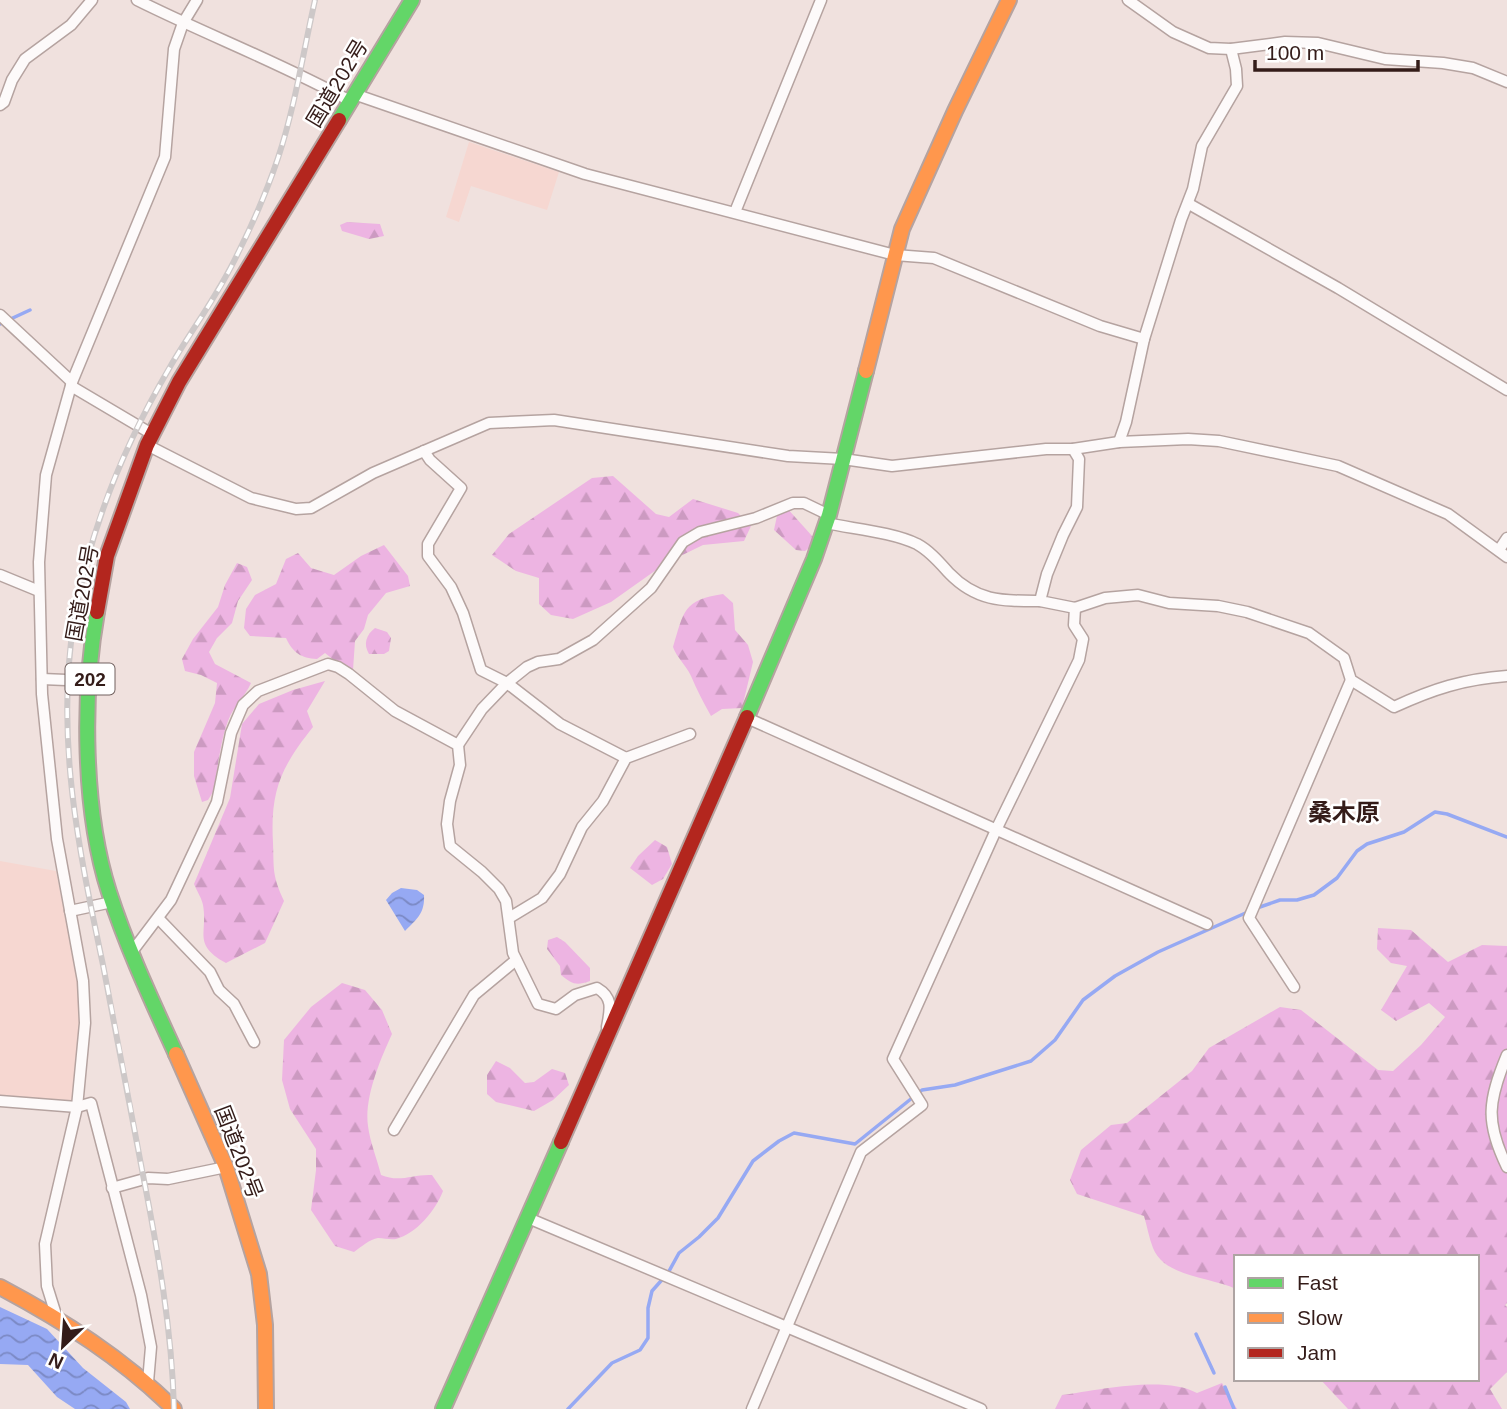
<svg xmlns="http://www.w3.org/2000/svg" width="1507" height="1409" viewBox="0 0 1507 1409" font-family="Arial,'Noto Sans JP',sans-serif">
  <defs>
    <pattern id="forest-firs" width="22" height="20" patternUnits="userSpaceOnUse" patternTransform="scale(1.75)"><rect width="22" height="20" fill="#edb4e2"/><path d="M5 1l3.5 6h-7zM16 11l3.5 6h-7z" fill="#cc9ac1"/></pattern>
    <pattern id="water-waves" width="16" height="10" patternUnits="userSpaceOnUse" patternTransform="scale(1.75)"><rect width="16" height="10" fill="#96a9f3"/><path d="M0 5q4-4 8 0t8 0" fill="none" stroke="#7b89c4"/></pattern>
  </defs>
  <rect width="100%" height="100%" fill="#f0e1de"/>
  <g fill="#f6d7d1">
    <path d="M469,142L559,172L547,210L471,186L459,222L446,217Z"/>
    <path d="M0,861L56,871L77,978L81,1023L71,1104L0,1098Z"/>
  </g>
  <g fill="url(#forest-firs)">
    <path d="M347,222L380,224L384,236L369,239L342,231L340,225Z"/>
    <path d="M613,476L656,514L669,517L693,499L738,513L751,526L744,541L703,545L666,563L611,602L573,619L551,615L539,604V578L516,571L492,555L509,534L592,478Z"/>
    <path d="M786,507L813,537L814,544L805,551L796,550L774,530L778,511Z"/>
    <path d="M384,545L408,576L410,586L386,593L368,615L364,629L355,641L353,670L340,665L325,653L317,659C301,658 293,653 286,638L250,636L244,628L246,609L255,595L276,584L286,559L298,553L311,568L334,575L361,556Z"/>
    <path d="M237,563L247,567L252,580L238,601L232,623L217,638L209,652L215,664L251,683C245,697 234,705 228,721C220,742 218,769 213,792L208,800L202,802L194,776V752L215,703L217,683L201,675L185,671L182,659L193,639L218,607L225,585Z"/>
    <path d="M723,594L733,603L735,630L748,645L753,662L742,708L722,709L711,716C703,702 697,690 691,676C686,665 677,658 673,647C684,611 683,600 723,594Z"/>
    <path d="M375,628L387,632L391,638L389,651L384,654H369C363,644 366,635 375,628Z"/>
    <path d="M325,681L307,711L313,727C281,767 270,791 273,843C274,870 272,875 284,901L265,943L226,963C192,944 208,934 203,905C202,899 197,891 194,884L230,798L242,724L259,704L293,690Z"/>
    <path d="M655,840L667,847L672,864L663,879L652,885L630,868L638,856Z"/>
    <path d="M1378,928L1411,930L1448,962L1482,945L1507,946V1303L1505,1305L1507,1307V1372L1490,1389L1502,1409H1348L1320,1379H1477V1257H1236V1289C1211,1277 1164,1277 1153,1248C1149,1238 1147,1226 1144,1216L1077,1194L1070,1180L1081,1150L1111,1125L1127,1123L1192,1071L1209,1048L1280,1007L1301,1010L1378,1070L1393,1071L1421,1045L1445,1017L1429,1003L1396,1021L1381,1010L1407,966L1391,963L1377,949Z"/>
    <path d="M557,937L565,942L590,968V981C576,986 572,984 561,975L560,966L547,949L548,940Z"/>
    <path d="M342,983L365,990L382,1010L392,1034C380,1060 364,1098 368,1126C370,1142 377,1159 381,1175C400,1183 412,1174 432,1175L443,1191C436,1210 416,1234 396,1239C390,1240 384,1238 378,1238C370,1239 361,1247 354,1252L335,1246L311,1210L316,1170V1149L290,1109L282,1080L284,1040L311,1007Z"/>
    <path d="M496,1061L510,1068L525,1083L534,1082L552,1069L565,1073L569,1085L553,1100L534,1111L496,1102L487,1094V1075Z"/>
    <path d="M1222,1383L1237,1409H1055L1062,1395C1098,1390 1165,1375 1197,1393Z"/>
  </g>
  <g fill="url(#water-waves)">
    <path d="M401,888L417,890L424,895C425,913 417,919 405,931L386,900L392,893Z"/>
    <path d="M0,1307L47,1329L83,1368L126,1402L130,1409H75L57,1397L28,1365L0,1364Z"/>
  </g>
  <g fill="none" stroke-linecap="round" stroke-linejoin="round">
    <g stroke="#96a9f3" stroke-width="3.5">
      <path d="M0,324L30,310"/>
      <path d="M1257,908L1280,900H1297L1314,895L1337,878L1357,851L1367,844L1404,832L1435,812L1447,814L1507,837"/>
      <path d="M1196,1334L1214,1373"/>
      <path d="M1225,1387L1234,1409"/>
      <path d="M568,1409L612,1363L640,1350L648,1338V1308L652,1291L668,1273L679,1253L699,1237L718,1218L753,1161L779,1141L794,1133L855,1144L922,1090L955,1085L1031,1061L1055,1040L1083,1000L1115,976L1158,952L1250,911"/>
    </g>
    <g stroke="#b5a3a0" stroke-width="13">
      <g id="street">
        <path d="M137,0C207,35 281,63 350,101"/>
        <path d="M1128,0L1173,32L1209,48L1231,49L1285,42L1318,43L1385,59L1443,63L1473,68L1507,82"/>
        <path d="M354,94L585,174L895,255L934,258L1100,326L1144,339"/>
        <path d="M0,105L4,102L12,80L25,59L71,25L92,0"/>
        <path d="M1189,204L1338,288L1507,390"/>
        <path d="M735,212L821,0"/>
        <path d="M0,315L72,382"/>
        <path d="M71,386L152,434"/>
        <path d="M1119,442L1126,422L1144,339L1181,220L1193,189L1202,146L1237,86L1236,69L1231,49"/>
        <path d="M147,445L251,498L296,509L311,508L373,473L489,423L554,420L788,456L843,459L892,466L1046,449H1073L1119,442L1188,439L1219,441L1338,466L1448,514L1507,557"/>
        <path d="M1073,449L1079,459L1077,507L1063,535L1047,574L1040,601L1075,608L1105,598L1138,595L1169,603L1218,606L1247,612L1309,633L1344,658L1351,680L1394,707C1433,689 1464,679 1507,676"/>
        <path d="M424,451L430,460L461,488L428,544V556L451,587L463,613L481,670L507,683L560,724L626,758"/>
        <path d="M826,523C854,529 892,532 917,544C930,551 940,563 949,573C977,602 1003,601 1040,601"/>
        <path d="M1499,550L1507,538"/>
        <path d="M0,575L39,591"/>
        <path d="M42,679L90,681"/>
        <path d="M747,718L1207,924"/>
        <path d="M458,745L482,709L507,683L527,667L538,662L559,659L593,640L651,588L683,542L700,532L756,518L793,503H804L829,515"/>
        <path d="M70,911L112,902"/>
        <path d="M158,918L210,972L219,990L234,1004L254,1042"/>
        <path d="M509,918L542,898L560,874L582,827L603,801L626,758L690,734"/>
        <path d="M131,953L171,900L217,802L231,733L243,705L258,691L328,664L338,667L349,674L395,711L458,745L460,765L450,801L447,824L450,846L482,872L499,889L506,901L513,953L538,1004L556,1009L575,995L597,988C614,998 610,1010 607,1027"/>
        <path d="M1294,987L1249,918L1351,680"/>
        <path d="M1507,1055C1488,1101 1485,1122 1507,1167"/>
        <path d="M0,1101L77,1107L91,1103L141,1295L151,1347L148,1382"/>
        <path d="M394,1130L474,995L516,960"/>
        <path d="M112,1188L148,1178L168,1179L226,1167"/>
        <path d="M528,1218L981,1409"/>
        <path d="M57,1318L47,1286L45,1244L77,1107L85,1023L83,981L57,839L42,694L39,562L46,475L72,382L165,157L174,49L183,23L197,0"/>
        <path d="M752,1409L861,1152L922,1105L893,1059L996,830L1079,660L1083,639L1074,625L1075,608"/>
      </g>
    </g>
    <g stroke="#b5a3a0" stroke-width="18">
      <g id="fast">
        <path d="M339,120L412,0"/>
        <path d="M97,612C82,696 83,811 109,892C127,948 152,1001 176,1054"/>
        <path d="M747,717L814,559L829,515L866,371"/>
        <path d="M443,1409L561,1142"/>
      </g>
    </g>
    <g stroke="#b5a3a0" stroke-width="18">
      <g id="slow">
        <path d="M866,371L902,229L955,111L1009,0"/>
        <path d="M176,1054L226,1167L259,1274L265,1325L266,1409"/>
        <path d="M0,1287C64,1321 122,1358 174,1409"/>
      </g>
    </g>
    <g stroke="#b5a3a0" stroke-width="18">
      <g id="jam">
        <path d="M97,612L107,556L147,445L179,382L339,120"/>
        <path d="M561,1142L747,717"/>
      </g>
    </g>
    <use href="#street" stroke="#fdfafa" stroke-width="10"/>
    <use href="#fast" stroke="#63d668" stroke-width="14"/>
    <use href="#slow" stroke="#ff974d" stroke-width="14"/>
    <use href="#jam" stroke="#b3261e" stroke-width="14"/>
    <g stroke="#cdc8c8" stroke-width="6">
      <path id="rail" d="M174,1409C172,1330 158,1252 143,1175C130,1105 117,1035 103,965C79,851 55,738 74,621C89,530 123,447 170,367C192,329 219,294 238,253C253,223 267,191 278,158C295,107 303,53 315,0"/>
    </g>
    <use href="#rail" stroke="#fff" stroke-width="3.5" stroke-dasharray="10" stroke-linecap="butt"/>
  </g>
  <g text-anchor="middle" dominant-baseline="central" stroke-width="5" stroke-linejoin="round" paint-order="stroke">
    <rect fill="#fff" stroke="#71605e" stroke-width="2" x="65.5" y="663.5" width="49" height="31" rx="5"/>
    <g font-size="19" font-weight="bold" fill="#341c19">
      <text x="90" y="679">202</text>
    </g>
    <g font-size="21" fill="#341c19" stroke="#fff">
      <text transform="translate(337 83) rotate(-59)">国道202号</text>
      <text transform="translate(82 593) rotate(-80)">国道202号</text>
      <text transform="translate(239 1152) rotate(69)">国道202号</text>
    </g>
    <g font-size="24" font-weight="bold" fill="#341c19" stroke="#fff">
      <text x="1344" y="812">桑木原</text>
    </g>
  </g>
  <rect x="1234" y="1255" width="245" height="126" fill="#ffffff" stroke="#aea4a3" stroke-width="2"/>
  <rect x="1248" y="1278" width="35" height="10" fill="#63d668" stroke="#aea4a3" stroke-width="2"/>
  <text x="1297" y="1290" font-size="21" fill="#341c19">Fast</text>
  <rect x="1248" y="1313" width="35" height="10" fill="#ff974d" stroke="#aea4a3" stroke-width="2"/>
  <text x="1297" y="1325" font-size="21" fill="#341c19">Slow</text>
  <rect x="1248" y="1348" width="35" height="10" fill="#b3261e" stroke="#aea4a3" stroke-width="2"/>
  <text x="1297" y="1360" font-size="21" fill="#341c19">Jam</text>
  <g transform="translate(63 1346) rotate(205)" stroke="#ffffff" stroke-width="5" paint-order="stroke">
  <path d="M0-5L12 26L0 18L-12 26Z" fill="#341c19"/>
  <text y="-10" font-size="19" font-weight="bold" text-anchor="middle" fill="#341c19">N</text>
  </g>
  <path d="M1255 60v10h163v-10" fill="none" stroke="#341c19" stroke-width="3.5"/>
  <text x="1266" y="60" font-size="21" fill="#341c19" stroke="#ffffff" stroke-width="5" paint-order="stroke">100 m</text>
</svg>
